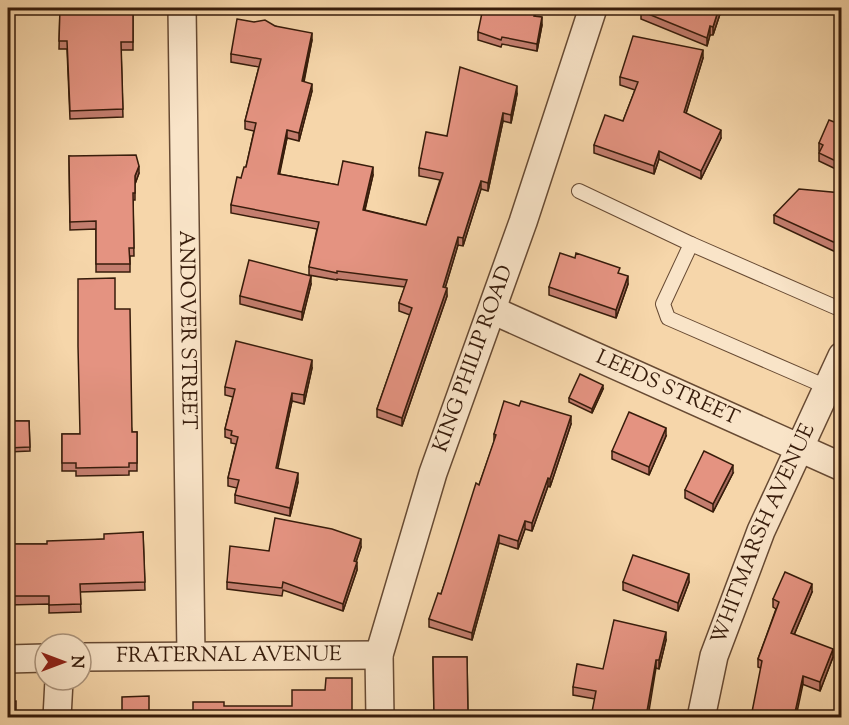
<svg xmlns="http://www.w3.org/2000/svg" width="849" height="725" viewBox="0 0 849 725" font-family="'Sorts Mill Goudy',serif">
  <rect width="100%" height="100%" fill="#f6d6aa"/>
  <filter id="stains"><feTurbulence type="fractalNoise" baseFrequency=".00333" numOctaves="4"/><feColorMatrix values="0 0 0 0 .2 0 0 0 0 .09 0 0 0 0 .02 0 0 0 .5 -.17"/></filter>
  <radialGradient id="worn" r=".72"><stop offset=".6" stop-color="#630" stop-opacity="0"/><stop offset="1" stop-color="#630" stop-opacity=".3"/></radialGradient>
  <g fill="none" stroke-linecap="round" stroke-linejoin="round">
    <g stroke="#674a33" stroke-width="16">
      <g id="lane">
        <path d="M579,191L691,244L663,304L668,318L827,387"/>
        <path d="M691,244L842,310"/>
      </g>
    </g>
    <g stroke="#674a33" stroke-width="30">
      <g id="street">
        <path id="s1" d="M182,8L191,655"/>
        <path id="s2" d="M492,310L842,467"/>
        <path id="s3" d="M81,657L379,655"/>
        <path d="M8,659L45,658"/>
        <path d="M57,718L59,680"/>
        <path id="s4" d="M380,718L379,655L433,473L523,222L593,8"/>
        <path id="s5" d="M701,718L714,656L761,531L842,356"/>
      </g>
    </g>
    <use href="#lane" stroke="#f9e4c8" stroke-width="14"/>
    <use href="#street" stroke="#f9e4c8" stroke-width="27"/>
  </g>
  <g fill="#c47e6f" stroke="#371c0b" stroke-width="1.5">
    <path d="M60,8H133V50H121L123,117L70,119L67,49H59Z"/>
    <path d="M537,8L535,16L542,25L537,51L502,44L501,47L478,40V32Z"/>
    <path d="M722,8L713,35H710L707,46L641,19V11Z"/>
    <path d="M275,26L312,40L304,82L312,91L299,141L287,138L279,174L338,185L373,175L365,210L426,225L440,180L419,176V168L447,136L517,94L511,123L503,121L488,191L481,189L463,246L458,245L445,288L447,296L402,426L377,417V409L410,315L399,311V303L405,287L337,279V280L309,275V267L317,229L231,213V205L246,167L254,131L245,129V121L259,67L231,62V54Z"/>
    <path d="M703,58L686,113L721,138L701,179L659,159L654,174L594,153V145L623,121L635,90L620,85V77Z"/>
    <path d="M842,125V172L819,161V153L820,151H819V143Z"/>
    <path d="M69,156L139,173L135,184V200H133L134,256H130V272H96V229L70,230Z"/>
    <path d="M842,193L840,254L774,223V215Z"/>
    <path d="M620,274L628,284L616,318L549,295V287Z"/>
    <path d="M311,284L302,320L240,304V296Z"/>
    <path d="M115,309L132,432H137V471H129V475L76,476V471H62V434H80Z"/>
    <path d="M312,368L304,404L292,401L277,469L298,482L290,516L235,503V495L237,488L228,486V478L236,444L231,443V439L225,437V429L233,397L225,395V387Z"/>
    <path d="M603,389L592,413L569,402V398Z"/>
    <path d="M8,421H29L30,451L8,452Z"/>
    <path d="M571,424L550,487L548,486L532,531L525,529L518,549L499,543L472,640L429,627V619L441,594L479,485L494,442V434Z"/>
    <path d="M666,436L649,475L612,459V451Z"/>
    <path d="M733,473L713,512L685,498V490Z"/>
    <path d="M143,532L145,590L80,592L81,612L49,613V604L8,605V544H47L104,539Z"/>
    <path d="M361,547L356,562L357,570L343,611L283,590L282,596L227,589V582L269,551Z"/>
    <path d="M623,582H689L678,611L623,590Z"/>
    <path d="M812,592L794,635L833,657L820,691L758,667V659L776,609L773,607V599Z"/>
    <path d="M666,640L659,669L656,668L595,699L573,695V687Z"/>
    <path d="M433,657H467L468,717H434Z"/>
  </g>
  <g fill="#a0675a" stroke="#371c0b" stroke-width="1.5">
    <path d="M719,8H722L713,35V27Z"/>
    <path d="M542,17V25L537,51V44Z"/>
    <path d="M710,26V35L707,46V38Z"/>
    <path d="M312,33V40L302,89V81Z"/>
    <path d="M703,50V58L684,120V112Z"/>
    <path d="M312,84V91L299,141V133Z"/>
    <path d="M517,86V94L511,123V115Z"/>
    <path d="M503,113V121L488,191V183Z"/>
    <path d="M287,130V138L278,182V174Z"/>
    <path d="M721,130V138L701,179V171Z"/>
    <path d="M659,151V159L654,174V166Z"/>
    <path d="M139,166V173L135,184V176Z"/>
    <path d="M373,167V175L363,217V210Z"/>
    <path d="M481,181V189L463,246V238Z"/>
    <path d="M458,237V245L443,295V287Z"/>
    <path d="M842,242V250L840,254V245Z"/>
    <path d="M311,276V284L302,320V312Z"/>
    <path d="M628,276V284L616,318V310Z"/>
    <path d="M447,288V296L402,426V418Z"/>
    <path d="M312,360V368L304,404V395Z"/>
    <path d="M603,385V389L592,413V409Z"/>
    <path d="M292,393V401L276,477V468Z"/>
    <path d="M571,416V424L550,487V479Z"/>
    <path d="M666,428V436L649,475V467Z"/>
    <path d="M733,465V473L713,512V504Z"/>
    <path d="M298,473V482L290,516V508Z"/>
    <path d="M548,478V486L532,531V523Z"/>
    <path d="M525,521V529L518,549V541Z"/>
    <path d="M499,535V543L472,640V633Z"/>
    <path d="M361,539V547L354,568V561Z"/>
    <path d="M357,562V570L343,611V604Z"/>
    <path d="M689,574V582L678,611V603Z"/>
    <path d="M812,584V592L791,642V633Z"/>
    <path d="M666,632V640L659,669V660Z"/>
    <path d="M833,649V657L820,691V682Z"/>
    <path d="M656,660V668L648,717H646Z"/>
    <path d="M803,676V684L796,717H794Z"/>
  </g>
  <g fill="#e49381" stroke="#371c0b" stroke-width="1.5">
    <path d="M60,8H133V42H121L123,109L70,111L67,41H59Z"/>
    <path d="M483,8H536L534,16L542,17L537,44L502,37L501,40L478,32Z"/>
    <path d="M642,8H719L713,27L710,26L707,38L641,11Z"/>
    <path d="M237,19L254,22L265,20L275,26L312,33L302,81L312,84L299,133L287,130L278,174L338,185L343,161L373,167L363,210L426,225L443,173L419,168L426,132L447,136L460,67L517,86L511,115L503,113L488,183L481,181L463,238L458,237L443,287L447,288L402,418L377,409L412,308L399,303L407,280L337,271V273L309,267L319,222L231,205L237,177L241,178L244,167H246L256,123L245,121L261,59L231,54Z"/>
    <path d="M633,36L703,50L684,112L721,130L701,171L659,151L654,166L594,145L605,115L623,121L638,82L620,77Z"/>
    <path d="M829,120L842,125V164L819,153L823,145L819,143Z"/>
    <path d="M136,155L139,166L135,176V193H133L134,248H129L130,264H96V221L70,222L69,156Z"/>
    <path d="M799,189L842,193V242L840,245L774,215Z"/>
    <path d="M560,253L575,258L576,253L620,268L618,273L628,276L616,310L549,287Z"/>
    <path d="M249,260L311,276L302,312L240,296Z"/>
    <path d="M115,278V309H130L132,432H137V463H129V467L76,468V463H62V434H80L78,346V279Z"/>
    <path d="M236,341L312,360L304,395L292,393L276,468L298,473L290,508L235,495L239,480L228,478L238,437L231,435L232,431L225,429L235,389L225,387Z"/>
    <path d="M580,374L603,385L592,409L569,398Z"/>
    <path d="M504,401L519,406L521,401L571,416L550,479L548,478L532,523L525,521L518,541L499,535L472,633L429,619L438,593L441,594L476,483L479,485L496,435L494,434Z"/>
    <path d="M629,412L666,428L649,467L612,451Z"/>
    <path d="M8,421H29L30,447L8,448Z"/>
    <path d="M704,451L733,465L713,504L685,490Z"/>
    <path d="M275,518L332,529L361,539L354,561L357,562L343,604L283,582L282,588L227,582L230,546L269,551Z"/>
    <path d="M143,532L145,582L80,584L81,604L49,605V596H8V544H47V541L104,539V534Z"/>
    <path d="M633,555L689,574L678,603L623,582Z"/>
    <path d="M785,572L812,584L791,633L833,649L820,682L803,676L794,717H751L762,661L758,659L779,602L773,599Z"/>
    <path d="M614,620L666,632L659,660H656L646,717H591L596,691L573,687L577,664L603,669Z"/>
    <path d="M433,657H467L468,714L434,715Z"/>
    <path d="M326,678H352V717H193V702H224V706H292V690H325Z"/>
    <path d="M149,696V717H122V697Z"/>
    <path d="M16,701V717H8V702Z"/>
  </g>
  <g text-anchor="middle" dominant-baseline="central" stroke-width="6" stroke-linejoin="round" paint-order="stroke">
    <g font-size="21" fill="#371c0b" stroke="#f9e4c8">
      <text stroke="none"><textPath href="#s1" startOffset="322">ANDOVER STREET</textPath></text>
      <text stroke="none"><textPath href="#s4" startOffset="374">KING PHILIP ROAD</textPath></text>
      <text stroke="none"><textPath href="#s2" startOffset="192">LEEDS STREET</textPath></text>
      <text stroke="none"><textPath href="#s5" startOffset="195">WHITMARSH AVENUE</textPath></text>
      <text stroke="none"><textPath href="#s3" startOffset="148">FRATERNAL AVENUE</textPath></text>
    </g>
  </g>
  <rect width="849" height="725" fill="none" stroke="#f6d6aa" stroke-width="30"/>
  <rect x="9" y="9" width="831" height="707" fill="none" stroke="#371c0b" stroke-width="3"/>
  <rect x="15" y="15" width="819" height="695" fill="none" stroke="#371c0b" stroke-width="1.5"/>
  <g transform="translate(63 662) rotate(90)"><circle r="28" fill="#f9e4c8" stroke="#ab947c" stroke-width="1.5"/>
  <path d="M0-4.5L10 22L0 15L-10 22Z" fill="#8f2418"/>
  <text y="-9" font-size="16" font-weight="bold" text-anchor="middle" fill="#371c0b">N</text>
  </g>
  <rect width="100%" height="100%" filter="url(#stains)"/>
  <rect width="100%" height="100%" fill="url(#worn)"/>
</svg>
